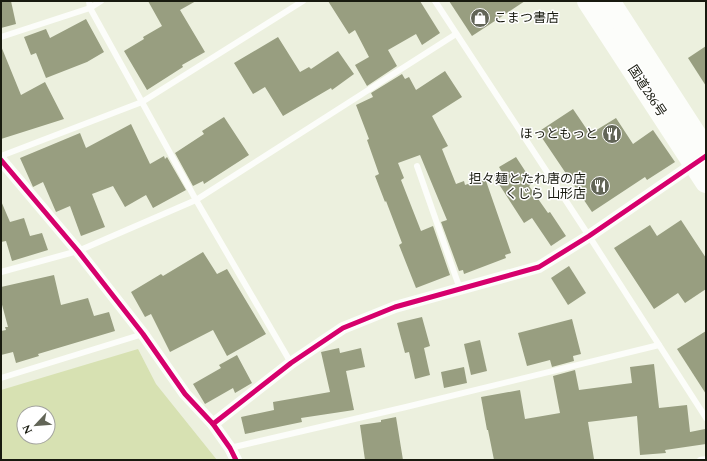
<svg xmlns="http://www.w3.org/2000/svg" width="707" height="461" viewBox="0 0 707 461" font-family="Spectral,'Noto Sans JP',serif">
  <rect width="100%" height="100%" fill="#ecf0de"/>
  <path fill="#d7e1b2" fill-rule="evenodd" d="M138,349L156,384L217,460H1V390ZM24,413H48V437H24Z"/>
  <g fill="#989e80">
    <path d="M1,1H11L16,24L1,28Z"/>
    <path d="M148,1H196L180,10L205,52L182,65L183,67L147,90L124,51L144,39L143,37L162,26Z"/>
    <path d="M328,1H420L440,33L422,45L416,34L388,50L397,66L367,86L355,65L369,57L355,30L349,34Z"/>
    <path d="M449,1H525L472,36Z"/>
    <path d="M86,19L104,52L87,62L46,78L36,53L31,55L24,37L46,29L50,38Z"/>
    <path d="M278,37L300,72L309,67L311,69L338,51L354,74L332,90L331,88L283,116L265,87L253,94L234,63Z"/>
    <path d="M1,46L21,95L45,82L64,119L1,139Z"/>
    <path d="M706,46V86L688,58Z"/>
    <path d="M445,71L462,97L432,116L448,146L442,149L456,184L464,181L465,185L485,178L511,253L505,255L506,258L464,274L463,270L459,271L441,222L447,220L420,155L398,163L404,178L401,180L421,231L433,226L450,275L416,288L399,245L402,243L386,201L385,202L375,176L379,174L367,140L369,139L356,105L373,97L371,93L402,74L405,79L409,77L416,90Z"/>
    <path d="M573,109L590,134L616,118L633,144L653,130L675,162L647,180L645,177L592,212L538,132Z"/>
    <path d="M224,117L249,155L204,184L203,181L193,186L175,153L204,134L202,131Z"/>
    <path d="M131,124L150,164L164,156L165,159L167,157L186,190L153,208L146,195L125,207L113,186L92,194L105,227L81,236L70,206L56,212L43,182L33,187L20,158L80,133L86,148Z"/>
    <path d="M516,157L533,183L529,186L548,213L550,212L566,236L551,246L532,218L524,223L493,175L502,172L499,167Z"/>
    <path d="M1,201L10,222L24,218L30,236L42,233L48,250L12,261L6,241L1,242Z"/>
    <path d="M681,220L706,258V289L685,303L678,293L654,309L614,248L650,225L657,236Z"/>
    <path d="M203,252L217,274L227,269L266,334L227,356L213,330L170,352L151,314L145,317L131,292L161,274L163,276Z"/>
    <path d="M569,266L586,293L568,305L551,278Z"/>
    <path d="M54,275L61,305L88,298L94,316L109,312L115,331L38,354L39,356L16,363L13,352L1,355V331L6,330L5,327H8L1,301V287Z"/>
    <path d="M422,317L430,346L424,348L430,375L415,379L409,352L405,353L397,323Z"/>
    <path d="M572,319L581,354L573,356L574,361L552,367L550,360L527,366L518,333Z"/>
    <path d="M706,331V394L677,349Z"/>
    <path d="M480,340L487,371L471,375L464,344Z"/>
    <path d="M339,348L340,353L361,348L365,367L346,371L354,410L301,418L302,422L245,434L241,417L274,410L273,402L330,392L321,352Z"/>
    <path d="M237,355L252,383L235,393L233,388L205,404L193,384L221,368L219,365Z"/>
    <path d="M654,364L659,408L687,405L690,432L705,429L706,444L665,450L666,453L640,455L637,416L588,422L594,459L494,460L488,430H487L481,397L520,390L525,419L560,413L553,376L575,370L579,390L632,383L630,367Z"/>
    <path d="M464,367L467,383L444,388L441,372Z"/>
    <path d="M396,417L403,460H365L360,425L381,422V420Z"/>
  </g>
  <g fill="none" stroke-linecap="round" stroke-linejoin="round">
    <g stroke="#fcfdfa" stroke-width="6">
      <path d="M89,1L90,8L196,200L291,363"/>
      <path d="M435,1L589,236L706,418"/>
      <path d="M1,37L90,8L101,1"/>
      <path d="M1,156L142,102L303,1"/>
      <path d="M417,166L460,289"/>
      <path d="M1,272L78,251L196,200L456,34"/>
      <path d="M1,378L143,334"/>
      <path d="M230,448L406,407L659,345"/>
      <path d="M700,460L706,459"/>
    </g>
    <g stroke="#fcfdfa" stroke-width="12">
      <path d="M1,160L78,251L143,334L185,394L213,424L230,448L236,460"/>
      <path d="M213,424L291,363L343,328L395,307L539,267L589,236L698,161"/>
    </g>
    <g stroke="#fcfdfa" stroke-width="22">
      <path d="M588,1L706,182"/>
      <path d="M609,1L706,151"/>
    </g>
    <g stroke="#fff" stroke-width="8">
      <g id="cycleway">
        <path d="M1,160L78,251L143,334L185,394L213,424L230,448L236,460"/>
        <path d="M213,424L291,363L343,328L395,307L539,267L589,236L706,156"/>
      </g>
    </g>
    <use href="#cycleway" stroke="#d6006c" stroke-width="5"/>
  </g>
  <defs>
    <g id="shop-disc" transform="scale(1)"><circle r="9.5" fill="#626557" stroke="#fff"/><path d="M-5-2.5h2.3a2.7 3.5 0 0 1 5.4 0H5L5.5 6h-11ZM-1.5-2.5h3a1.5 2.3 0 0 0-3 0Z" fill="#fff"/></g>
    <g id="restaurant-disc" transform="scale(1)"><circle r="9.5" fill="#626557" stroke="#fff"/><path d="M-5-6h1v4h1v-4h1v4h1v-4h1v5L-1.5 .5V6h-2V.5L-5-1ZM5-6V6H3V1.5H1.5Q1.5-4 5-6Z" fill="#fff"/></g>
  </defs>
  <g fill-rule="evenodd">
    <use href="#shop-disc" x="480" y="18"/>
    <use href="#restaurant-disc" x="612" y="134"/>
    <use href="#restaurant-disc" x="600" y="186"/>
  </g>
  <g text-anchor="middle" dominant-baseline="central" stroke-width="3" stroke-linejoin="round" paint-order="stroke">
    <g font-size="13" fill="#181a0f" stroke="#fff" text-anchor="end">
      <text x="494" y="18" text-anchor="start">こまつ書店</text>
      <text x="598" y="134">ほっともっと</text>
      <text x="586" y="179">担々麺とたれ唐の店<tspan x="586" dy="15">くじら 山形店</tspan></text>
    </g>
    <g font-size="13" fill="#181a0f" stroke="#fff">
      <text transform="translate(647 91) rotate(57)">国道286号</text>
    </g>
  </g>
  <rect width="707" height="461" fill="none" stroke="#181a0f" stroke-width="4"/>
  <g transform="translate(36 425) rotate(244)"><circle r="19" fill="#ffffff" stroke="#a3a39f"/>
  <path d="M0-3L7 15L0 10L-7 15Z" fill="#626557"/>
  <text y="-6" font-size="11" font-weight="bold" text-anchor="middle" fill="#181a0f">N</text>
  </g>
</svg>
